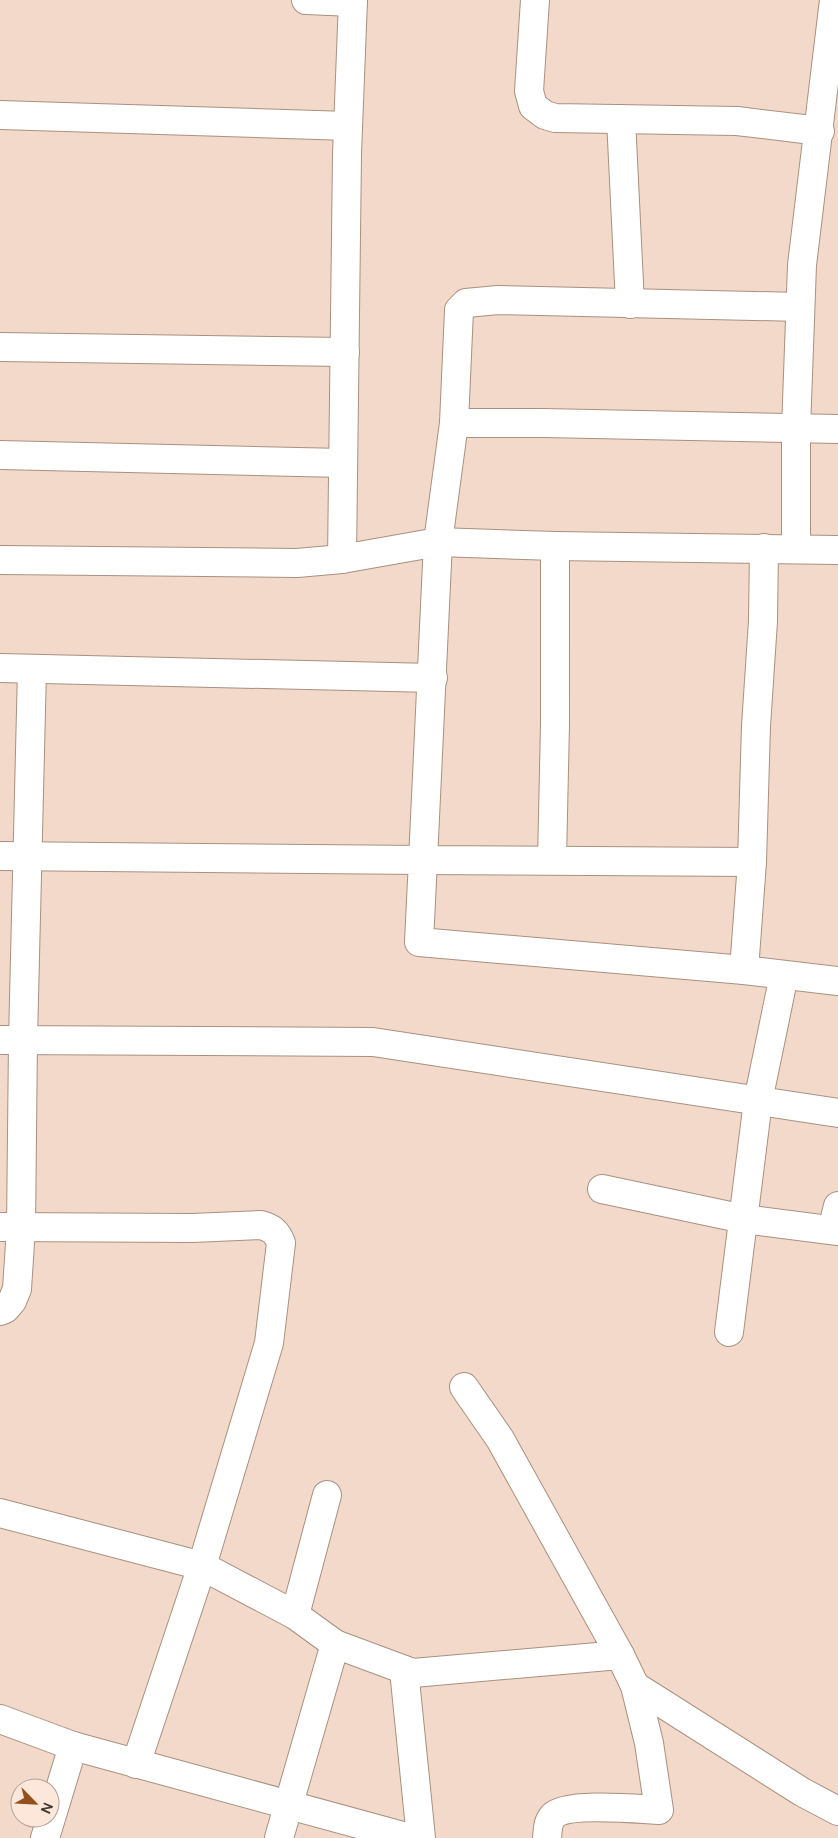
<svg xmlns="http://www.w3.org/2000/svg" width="838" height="1838" viewBox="0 0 838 1838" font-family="'DM Sans',sans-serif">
  <rect width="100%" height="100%" fill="#f3d9c9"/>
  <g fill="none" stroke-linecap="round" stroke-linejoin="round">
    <g stroke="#a99081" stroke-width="30">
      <g id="minor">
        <path d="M306,0L353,2"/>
        <path d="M535,0L529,91L533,106L545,115L555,118L737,121L820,131"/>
        <path d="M0,115L348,126"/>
        <path d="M621,119L630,304"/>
        <path d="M0,347L345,352"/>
        <path d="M454,423H543L838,429"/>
        <path d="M0,455L343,463"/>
        <path d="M796,548V429L802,265L834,0"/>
        <path d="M342,559L347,154L353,0"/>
        <path d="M0,560L297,563L342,559L438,542L555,546L838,550"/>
        <path d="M0,668L433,678"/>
        <path d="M0,856L423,860L419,942L744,970L752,862L756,726L763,621L764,548"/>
        <path d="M552,860L555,724V546"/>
        <path d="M752,862L423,860L438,542L454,423L459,310L466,303L498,300L800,307"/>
        <path d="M744,970L838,981"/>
        <path d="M0,1040L373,1042L838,1113"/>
        <path d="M602,1189L744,1219L838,1231"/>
        <path d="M0,1227L192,1228L261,1225C272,1228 277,1232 281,1243L269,1343L202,1566L136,1764"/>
        <path d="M832,1230L838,1206"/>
        <path d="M0,1311L5,1309L12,1301L17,1289L21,1228L23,1040L32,669"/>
        <path d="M729,1332L758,1101L784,975"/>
        <path d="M464,1387L500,1439L620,1655"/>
        <path d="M0,1513L202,1566L295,1615L335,1644L413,1673L620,1655L635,1686L802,1792L838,1811"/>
        <path d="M295,1615L327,1495"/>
        <path d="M404,1670L421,1838"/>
        <path d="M0,1719L73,1746L410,1838"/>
        <path d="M45,1838L73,1746"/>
        <path d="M279,1838L335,1644"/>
        <path d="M547,1838C548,1830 547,1823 553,1816C567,1802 638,1809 659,1810L649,1743L635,1686"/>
      </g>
    </g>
    <use href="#minor" stroke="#fff" stroke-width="28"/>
  </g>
  <g transform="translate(35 1803) rotate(114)"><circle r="24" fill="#fde7da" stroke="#b3a197"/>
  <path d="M0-4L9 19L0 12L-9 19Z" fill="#92501e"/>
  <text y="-8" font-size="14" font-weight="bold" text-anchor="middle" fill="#433832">N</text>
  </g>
</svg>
